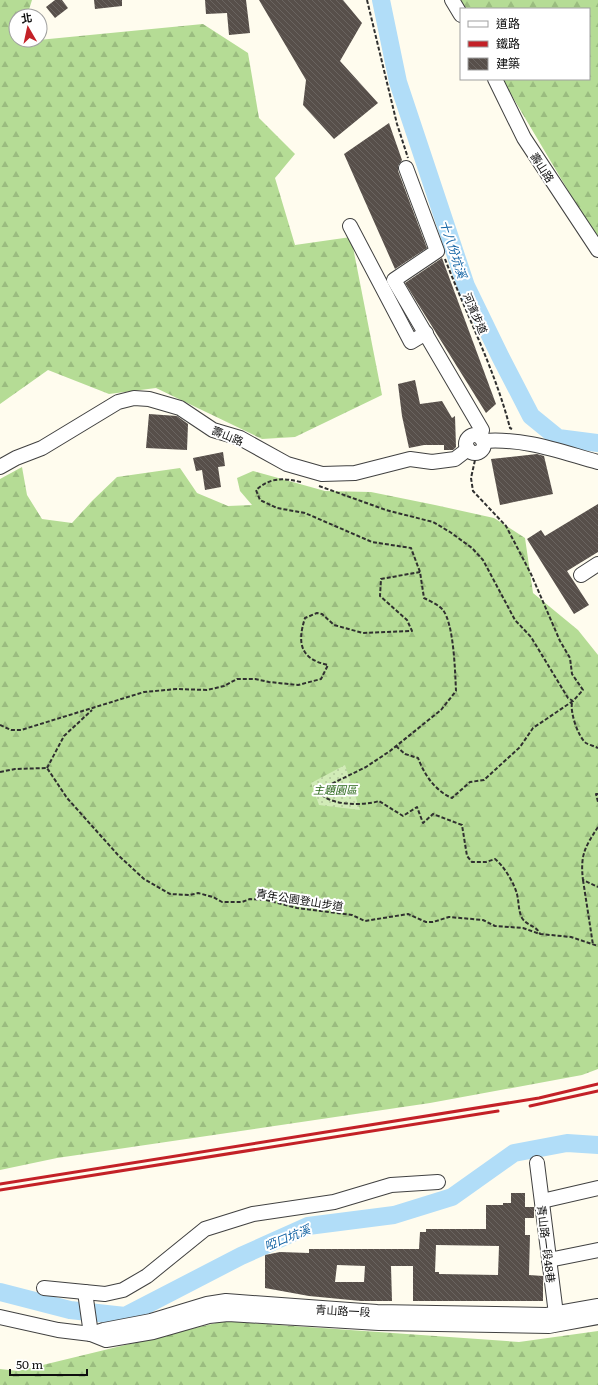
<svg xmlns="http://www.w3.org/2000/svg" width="598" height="1385" viewBox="0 0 598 1385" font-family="Literata,'Noto Sans TC',serif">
  <defs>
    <pattern id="forest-firs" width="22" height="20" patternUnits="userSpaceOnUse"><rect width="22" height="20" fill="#b5dc95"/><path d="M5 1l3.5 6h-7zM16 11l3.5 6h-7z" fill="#9abc7f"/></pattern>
    <pattern id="park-dots" width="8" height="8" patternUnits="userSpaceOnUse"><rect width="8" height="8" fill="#d1ebb7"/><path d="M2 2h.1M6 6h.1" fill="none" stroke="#b2c89c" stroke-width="1.8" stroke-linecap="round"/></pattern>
    <pattern id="building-back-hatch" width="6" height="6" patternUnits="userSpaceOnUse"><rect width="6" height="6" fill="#574f4a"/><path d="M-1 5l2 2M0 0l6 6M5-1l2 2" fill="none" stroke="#6a6460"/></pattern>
  </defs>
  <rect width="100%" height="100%" fill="#fffcee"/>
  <g fill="url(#forest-firs)">
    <path d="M0,0H32L27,16H16V40H18V42L203,24L248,53L259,118L295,154L275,178L295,245L351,237L382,395L295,437L262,439L156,388L109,394L48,370L0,404Z"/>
    <path d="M456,0H598V241L502,79H589V9H462Z"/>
    <path d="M22,467L27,495L42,519L72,523L92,501L117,477L180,468L197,493L228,506L252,505L240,491L237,478L253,471L325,491L371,492L435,505L494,518L525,538L533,593L578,630L598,655V1069L582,1075L430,1103L57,1158L0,1170V479Z"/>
    <path d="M224,1321L519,1342L598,1331V1385H0V1369L18,1371Z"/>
  </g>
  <path fill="url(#park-dots)" d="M345,765L360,810L319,805L311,783Z"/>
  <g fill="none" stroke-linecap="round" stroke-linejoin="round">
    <g stroke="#b1ddf8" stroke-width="18">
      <path d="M381,0L398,82L466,286L501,358L531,416L558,438L598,443"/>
      <path d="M0,1292L70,1310L125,1316L241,1256L308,1226L394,1215L452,1197L514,1153L567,1143L598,1145"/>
    </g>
  </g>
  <g fill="url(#building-back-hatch)" fill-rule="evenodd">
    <path d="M55,0H62L68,8L55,18L46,7Z"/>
    <path d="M94,0H122V6L95,9Z"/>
    <path d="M205,0H246L250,33L229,35L227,13L206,14Z"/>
    <path d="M259,0H343L362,23L340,61L378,103L334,139L303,105L306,80Z"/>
    <path d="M389,123L402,160L398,166V171L427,248L395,269L344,154Z"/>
    <path d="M442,258L496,404L486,413L405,283Z"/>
    <path d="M415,380L420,404L442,401L452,418L455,416L456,447L453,450H444V445H424L409,448L402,416L398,384Z"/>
    <path d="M149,414L177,416L188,424L187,450L146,448Z"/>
    <path d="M223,452L225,466L218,467L221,487L205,490L202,470L196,471L193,458Z"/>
    <path d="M537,454L544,456L553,494L500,505L491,459Z"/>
    <path d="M598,504V552L567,571L589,605L574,614L527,539L541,530L545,536Z"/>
    <path d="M511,1193H525V1207H534V1218H525V1235H530L529,1275L543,1276V1301H413V1266H391L392,1301H361L309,1296L265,1288V1255L280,1252L309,1253V1249H419L420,1232H426V1229H486V1205H503V1203H511ZM436,1245L499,1246L498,1275L439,1274V1272H435ZM337,1265L365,1266L364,1282H335Z"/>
  </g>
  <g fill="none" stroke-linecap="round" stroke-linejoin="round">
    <g stroke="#414141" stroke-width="16">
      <g id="minor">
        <path d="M452,0L461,15"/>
        <path d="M495,79L524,138L598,250"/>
        <path d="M406,168L437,251L394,280L482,430L480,437"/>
        <path d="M350,226L411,342L426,333"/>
        <circle cx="475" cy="444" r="9"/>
        <path d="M483,441C526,438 558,451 598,462"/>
        <path d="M0,467L16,458L42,448L118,402L134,398L149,399L180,408L213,430L240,438L287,464L322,474L355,473L410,459L432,462L455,459L468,449"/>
        <path d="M581,575L598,564"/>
        <path d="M537,1163L557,1322"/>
        <path d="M542,1201L598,1188"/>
        <path d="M549,1260L598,1250"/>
        <path d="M44,1288L105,1294L123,1290L147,1276L205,1229L253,1214L334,1202L391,1185L438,1182"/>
        <path d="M85,1292L91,1334"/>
        <path d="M0,1317L58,1330L91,1334L104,1330L151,1321L207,1304L226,1301L377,1312L547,1315L598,1306"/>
        <path d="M91,1334L106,1340L153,1332L209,1316L228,1314L379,1323L549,1326L598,1317"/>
      </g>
    </g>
    <g stroke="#303030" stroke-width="2" stroke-dasharray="4 2" stroke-linecap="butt">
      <path d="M367,0L397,124L408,158"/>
      <path d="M445,259C467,316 495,370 510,428L512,429"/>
      <path d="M301,482C283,478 271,477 256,490L260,500L277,508L305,513L372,542L411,548L420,572L424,598C430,601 439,605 443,610C454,625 455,671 456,691L441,710L390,751L366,767L319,790C324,806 365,806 379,801L403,816L417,807L423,823L433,814L462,825L467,856L472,862H486L495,859C504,866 514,883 517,894C519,902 518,910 522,918C527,926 536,925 540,934"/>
      <path d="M319,486L386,510L433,522L450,532L472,548L483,560L515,620L531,637L568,698L573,701L583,690L572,674L570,658L560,641L531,574L506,526L473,491L471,478L475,460"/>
      <path d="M572,703C570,712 578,737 586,743C589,745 594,746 598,748"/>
      <path d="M0,725L11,730H21L144,692L177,689L207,690L224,686L237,679H255L269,682L298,685L321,679L328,665C300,659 297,643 305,618L317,613L322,614L334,625L363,633L412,631L407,620L380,596L381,579L420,572"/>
      <path d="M396,746L405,754L418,758C424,774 435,791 452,798L470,782L484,780L520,747L533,728L573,701"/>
      <path d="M47,768L64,736L92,710"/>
      <path d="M0,772L15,769L47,768L67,798L118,855L144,879L170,894L190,895L198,893L213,897L222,902H242L250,899L266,900L297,908L352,915L365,921L408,914L426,922H433L449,917L483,920L495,926L523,928L540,934L571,937L598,946"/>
      <path d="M598,794H596L598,802"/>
      <path d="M598,827C585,847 580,855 583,880L598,887"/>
      <path d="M583,880L593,945"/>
    </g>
    <use href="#minor" stroke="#fff" stroke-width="14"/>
    <g stroke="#c32127" stroke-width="3">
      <path d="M530,1106L598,1091"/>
      <path d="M0,1184L539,1098L598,1084"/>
      <path d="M0,1190L498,1111"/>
    </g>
  </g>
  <g text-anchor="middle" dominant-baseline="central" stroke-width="4" stroke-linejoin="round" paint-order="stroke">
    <g font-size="11" fill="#0e0e0e" stroke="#fff">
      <text transform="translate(543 167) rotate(57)">壽山路</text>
      <text transform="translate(476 313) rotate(67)">河濱步道</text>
      <text transform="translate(228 435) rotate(22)">壽山路</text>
      <text transform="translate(300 899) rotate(9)">青年公園登山步道</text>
      <text transform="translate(547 1244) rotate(83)">青山路一段48巷</text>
      <text transform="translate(343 1310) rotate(3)">青山路一段</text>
    </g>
    <g font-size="11" font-style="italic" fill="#2b681b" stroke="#fff">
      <text x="335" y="789">主題園區</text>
    </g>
    <g font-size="12" font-style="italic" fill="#1263a4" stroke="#fff">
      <text transform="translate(454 249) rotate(72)">十八份坑溪</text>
      <text transform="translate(287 1237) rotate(-22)">啞口坑溪</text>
    </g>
  </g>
  <rect x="460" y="8" width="130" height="72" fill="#ffffff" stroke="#9f9f9f"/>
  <rect x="468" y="21" width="20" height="6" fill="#ffffff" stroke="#9f9f9f"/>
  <text x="496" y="28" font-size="12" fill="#0e0e0e">道路</text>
  <rect x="468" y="41" width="20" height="6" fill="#c32127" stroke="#9f9f9f"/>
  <text x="496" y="48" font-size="12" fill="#0e0e0e">鐵路</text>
  <rect x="468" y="58" width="20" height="12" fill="url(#building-back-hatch)" stroke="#9f9f9f"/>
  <text x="496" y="68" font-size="12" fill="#0e0e0e">建築</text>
  <g transform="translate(28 28) rotate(351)"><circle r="19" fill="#ffffff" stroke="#9f9f9f"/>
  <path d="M0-3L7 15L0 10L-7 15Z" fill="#c32127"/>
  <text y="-6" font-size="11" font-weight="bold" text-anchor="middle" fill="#0e0e0e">北</text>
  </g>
  <path d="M10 1369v6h77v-6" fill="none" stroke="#0e0e0e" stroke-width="2"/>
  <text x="16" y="1369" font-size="12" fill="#0e0e0e" stroke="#ffffff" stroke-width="3" paint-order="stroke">50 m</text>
</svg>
